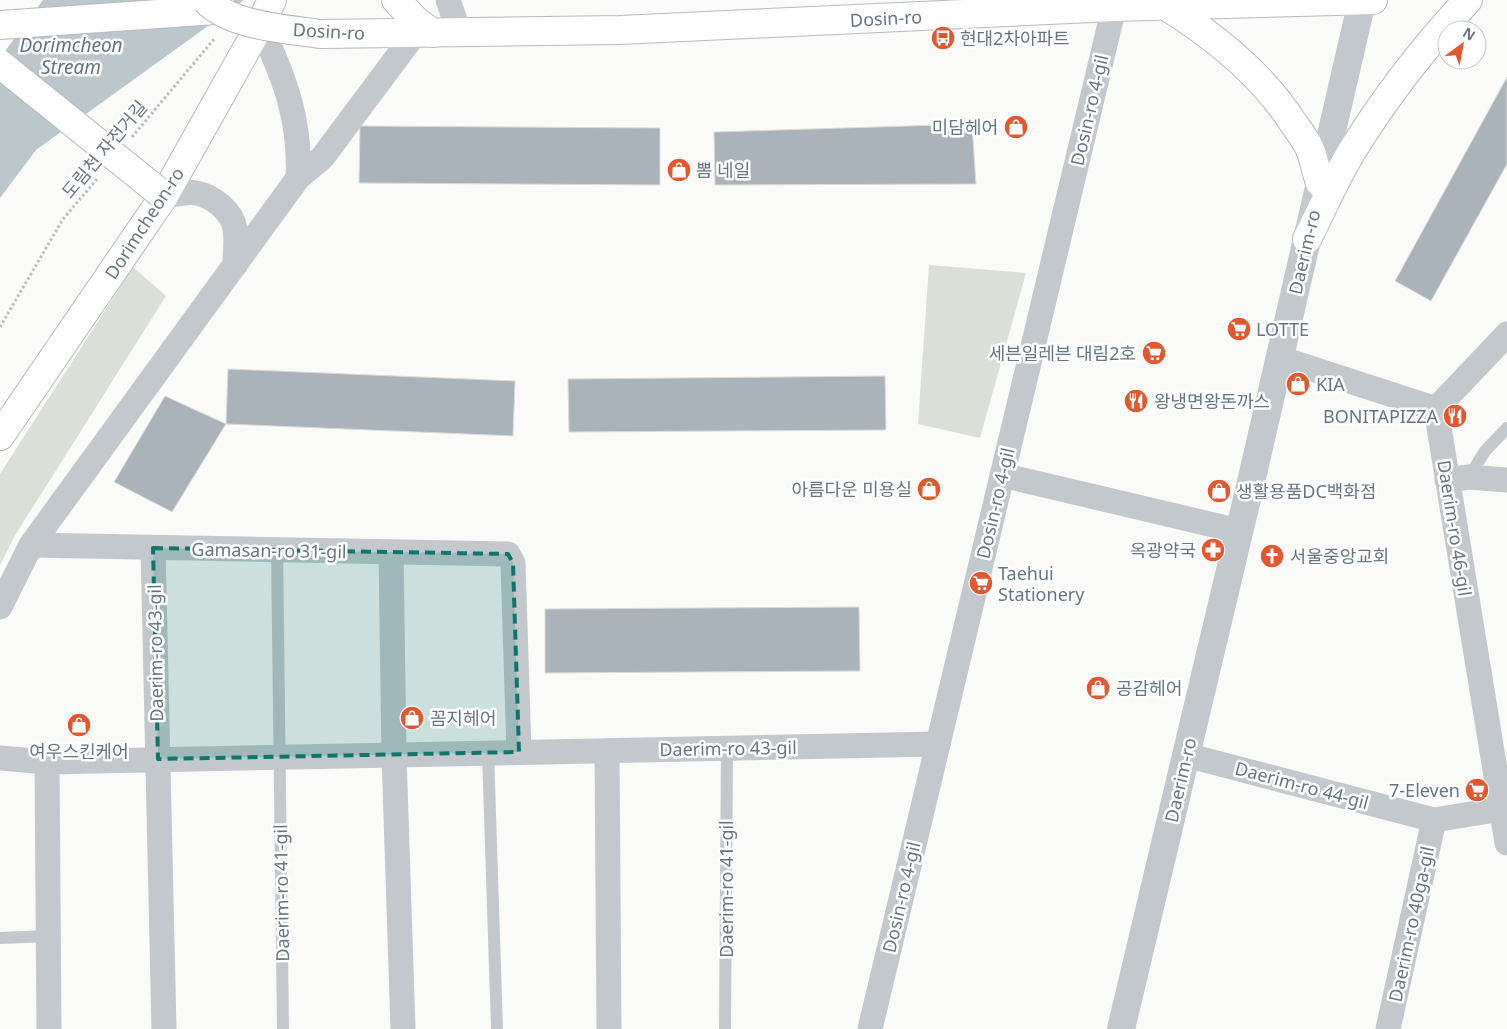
<svg xmlns="http://www.w3.org/2000/svg" width="1507" height="1029" viewBox="0 0 1507 1029" font-family="'Noto Sans','Noto Sans KR',sans-serif">
  <rect width="100%" height="100%" fill="#fafaf8"/>
  <g fill="#dadfd7">
    <path d="M929,265L1026,273L980,438L918,424Z"/>
    <path d="M133,267L166,296L14,537L0,565V474Z"/>
  </g>
  <path fill="#bbc7cb" d="M43,0H244L36,150L0,198V58Z"/>
  <g fill="#aab3b9" stroke="#dcdcda">
    <path d="M1507,77V164L1431,301L1395,281Z"/>
    <path d="M972,124L976,184L715,185L714,132Z"/>
    <path d="M360,126L660,128V185L359,183Z"/>
    <path d="M228,369L515,381L513,436L226,424Z"/>
    <path d="M885,376L886,430L569,432L568,379Z"/>
    <path d="M165,396L226,424L172,512L114,482Z"/>
    <path d="M859,607L860,671L545,673V609Z"/>
  </g>
  <g fill="none" stroke-linecap="round" stroke-linejoin="round">
    <g stroke="#b3babf" stroke-width="30">
      <g id="secondary">
        <path d="M1166,6C1216,37 1262,74 1294,124C1299,131 1305,139 1309,147C1314,158 1316,172 1320,183"/>
        <path d="M320,34L620,30L1114,7L1373,0"/>
        <path d="M1307,239C1322,210 1335,179 1352,151C1386,96 1424,47 1468,0"/>
      </g>
    </g>
    <g stroke="#b5babe" stroke-width="30">
      <g id="primary">
        <path d="M396,0L416,21L433,33"/>
        <path d="M0,25L215,10L220,0"/>
        <path d="M0,436L164,196L260,25L272,0"/>
      </g>
    </g>
    <g stroke="#bbbfc2" stroke-width="3" stroke-dasharray="2.5 2.5" stroke-linecap="butt">
      <path d="M132,137L215,38"/>
      <path d="M0,327L63,219L98,178"/>
    </g>
    <g stroke="#c3c8cc" stroke-width="12">
      <path d="M1469,477L1485,451L1507,428"/>
      <path d="M277,550L283,1029"/>
      <path d="M488,753L497,1029"/>
      <path d="M0,938L48,936"/>
      <path d="M725,1029L727,748"/>
    </g>
    <g stroke="#c3c8cc" stroke-width="25">
      <path d="M448,0L459,32"/>
      <path d="M260,25C284,77 301,119 298,178L322,158L416,32"/>
      <path d="M164,196C174,195 187,191 196,193C213,196 232,211 235,229C237,239 235,254 235,265"/>
      <path d="M1279,358L1436,409"/>
      <path d="M1436,409L1507,843"/>
      <path d="M1436,409L1507,334"/>
      <path d="M1002,475L1239,531"/>
      <path d="M1447,480L1469,477L1507,480"/>
      <path d="M31,545L508,554L513,563L519,752"/>
      <path d="M153,548L164,1029"/>
      <path d="M391,552L394,755L403,1029"/>
      <path d="M0,607L31,545L298,178"/>
      <path d="M607,751L609,1029"/>
      <path d="M1186,755L1434,820L1507,808"/>
      <path d="M0,758L47,762L938,744"/>
      <path d="M47,762L49,1029"/>
      <path d="M870,1029L1114,7"/>
      <path d="M1388,1029L1434,820"/>
    </g>
    <path stroke="#c3c8cc" stroke-width="28" d="M1121,1029L1251,482L1362,1"/>
    <use href="#secondary" stroke="#fff" stroke-width="28"/>
    <use href="#primary" stroke="#fff" stroke-width="28"/>
    <g stroke="#b3babf" stroke-width="30" stroke-linecap="butt">
      <path id="secondary-bridge" d="M206,0C230,26 287,29 320,34"/>
    </g>
    <g stroke="#b5babe" stroke-width="30" stroke-linecap="butt">
      <path id="primary-bridge" d="M0,64L164,196"/>
    </g>
    <use href="#secondary-bridge" stroke="#fff" stroke-width="28"/>
    <use href="#primary-bridge" stroke="#fff" stroke-width="28"/>
  </g>
  <path fill="#0f766e" fill-opacity="0.2" stroke="#0f766e" stroke-width="4" stroke-dasharray="10 6" stroke-linejoin="round" d="M153,548L508,554L513,563L519,752L158,759Z"/>
  <defs>
    <g id="bus-disc" transform="scale(1.25)"><circle r="9.5" fill="#e4572e" stroke="#fff"/><path d="M-5-6H5V4H4V6H2V4H-2V6H-4V4H-5ZM-3.5-4V0h7V-4ZM-3.5 1.2v1.5H-2V1.2ZM2 1.2v1.5H3.5V1.2Z" fill="#fff"/></g>
    <g id="shop-disc" transform="scale(1.25)"><circle r="9.5" fill="#e4572e" stroke="#fff"/><path d="M-5-2.5h2.3a2.7 3.5 0 0 1 5.4 0H5L5.5 6h-11ZM-1.5-2.5h3a1.5 2.3 0 0 0-3 0Z" fill="#fff"/></g>
    <g id="supermarket-disc" transform="scale(1.25)"><circle r="9.5" fill="#e4572e" stroke="#fff"/><path d="M-6-5.5h2.5l.6 2H6L4.5 2H-2.5L-4.4-4H-6ZM-1.5 3.2a1.3 1.3 0 1 0 .1 0ZM3 3.2a1.3 1.3 0 1 0 .1 0Z" fill="#fff"/></g>
    <g id="restaurant-disc" transform="scale(1.25)"><circle r="9.5" fill="#e4572e" stroke="#fff"/><path d="M-5-6h1v4h1v-4h1v4h1v-4h1v5L-1.5 .5V6h-2V.5L-5-1ZM5-6V6H3V1.5H1.5Q1.5-4 5-6Z" fill="#fff"/></g>
    <g id="pharmacy-disc" transform="scale(1.25)"><circle r="9.5" fill="#e4572e" stroke="#fff"/><path d="M-2-6h4v4h4v4h-4v4h-4v-4h-4v-4h4Z" fill="#fff"/></g>
    <g id="church-disc" transform="scale(1.25)"><circle r="9.5" fill="#e4572e" stroke="#fff"/><path d="M-1.2-6h2.4v3.5h3.3v2.4h-3.3V6h-2.4V-.1h-3.3v-2.4h3.3Z" fill="#fff"/></g>
  </defs>
  <g fill-rule="evenodd">
    <use href="#bus-disc" x="943" y="38"/>
    <use href="#shop-disc" x="1016" y="127"/>
    <use href="#shop-disc" x="679" y="170"/>
    <use href="#supermarket-disc" x="1239" y="329"/>
    <use href="#supermarket-disc" x="1154" y="353"/>
    <use href="#shop-disc" x="1298" y="384"/>
    <use href="#restaurant-disc" x="1136" y="401"/>
    <use href="#restaurant-disc" x="1455" y="416"/>
    <use href="#shop-disc" x="929" y="489"/>
    <use href="#shop-disc" x="1219" y="491"/>
    <use href="#pharmacy-disc" x="1213" y="550"/>
    <use href="#church-disc" x="1272" y="556"/>
    <use href="#supermarket-disc" x="981" y="583"/>
    <use href="#shop-disc" x="1098" y="688"/>
    <use href="#shop-disc" x="412" y="718"/>
    <use href="#shop-disc" x="79" y="725"/>
    <use href="#supermarket-disc" x="1477" y="790"/>
  </g>
  <g text-anchor="middle" dominant-baseline="central" stroke-width="5" stroke-linejoin="round" paint-order="stroke">
    <g font-size="18" fill="#657683" stroke="#fff">
      <text transform="translate(886 18) rotate(-3)">Dosin-ro</text>
      <text transform="translate(329 31) rotate(3)">Dosin-ro</text>
      <text transform="translate(1089 110) rotate(-77)">Dosin-ro 4-gil</text>
      <text transform="translate(104 149) rotate(-50)">도림천 자전거길</text>
      <text transform="translate(144 223) rotate(-57)">Dorimcheon-ro</text>
      <text transform="translate(1304 252) rotate(-77)">Daerim-ro</text>
      <text transform="translate(995 503) rotate(-77)">Dosin-ro 4-gil</text>
      <text transform="translate(1455 528) rotate(81)">Daerim-ro 46-gil</text>
      <text transform="translate(269 550) rotate(1)">Gamasan-ro 31-gil</text>
      <text transform="translate(155 653) rotate(-91)">Daerim-ro 43-gil</text>
      <text transform="translate(728 748) rotate(-1)">Daerim-ro 43-gil</text>
      <text transform="translate(1180 780) rotate(-77)">Daerim-ro</text>
      <text transform="translate(1302 785) rotate(15)">Daerim-ro 44-gil</text>
      <text transform="translate(726 889) rotate(-90)">Daerim-ro 41-gil</text>
      <text transform="translate(281 893) rotate(-91)">Daerim-ro 41-gil</text>
      <text transform="translate(901 897) rotate(-77)">Dosin-ro 4-gil</text>
      <text transform="translate(1411 924) rotate(-78)">Daerim-ro 40ga-gil</text>
    </g>
    <g font-size="18" fill="#657683" stroke="#fff" text-anchor="start">
      <text x="960" y="38">현대2차아파트</text>
      <text x="998" y="127" text-anchor="end">미담헤어</text>
      <text x="696" y="170">뽐 네일</text>
      <text x="1256" y="329">LOTTE</text>
      <text x="1136" y="353" text-anchor="end">세븐일레븐 대림2호</text>
      <text x="1316" y="384">KIA</text>
      <text x="1154" y="401">왕냉면왕돈까스</text>
      <text x="1438" y="416" text-anchor="end">BONITAPIZZA</text>
      <text x="912" y="489" text-anchor="end">아름다운 미용실</text>
      <text x="1236" y="491">생활용품DC백화점</text>
      <text x="1196" y="550" text-anchor="end">옥광약국</text>
      <text x="1290" y="556">서울중앙교회</text>
      <text x="998" y="573">Taehui<tspan x="998" dy="21">Stationery</tspan></text>
      <text x="1116" y="688">공감헤어</text>
      <text x="430" y="718">꼼지헤어</text>
      <text x="79" y="751" text-anchor="middle">여우스킨케어</text>
      <text x="1460" y="790" text-anchor="end">7-Eleven</text>
    </g>
    <g font-size="19" font-style="italic" fill="#60757c" stroke="#fff">
      <text x="71" y="45">Dorimcheon<tspan x="71" dy="22">Stream</tspan></text>
    </g>
  </g>
  <g transform="translate(1462 45) rotate(32)"><circle r="24" fill="#ffffff" stroke="#c1c8cd"/>
  <path d="M0-4L9 19L0 12L-9 19Z" fill="#e4572e"/>
  <text y="-8" font-size="14" font-weight="bold" text-anchor="middle" fill="#657683">N</text>
  </g>
</svg>
